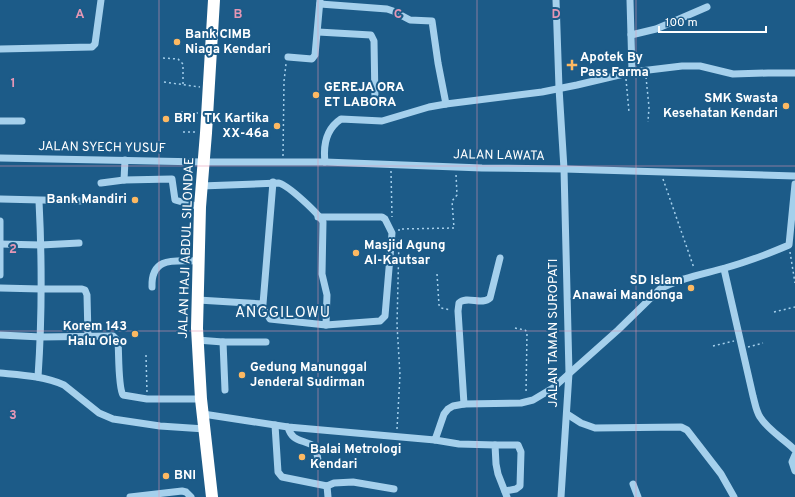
<svg xmlns="http://www.w3.org/2000/svg" width="795" height="497" viewBox="0 0 795 497" font-family="Overpass,sans-serif">
  <rect width="100%" height="100%" fill="#1c5b88"/>
  <g fill="none" stroke-linecap="round" stroke-linejoin="round">
    <g stroke="#a5d0ec" stroke-width="1.5" stroke-dasharray="2 3" stroke-linecap="butt">
      <path d="M163,58L178,59L183,64V84"/>
      <path d="M646,77L649,107L648,122"/>
      <path d="M626,79L629,112"/>
      <path d="M164,82L200,87"/>
      <path d="M181,112L198,113"/>
      <path d="M183,132H196"/>
      <path d="M283,156L284,81L286,64"/>
      <path d="M391,171L392,217"/>
      <path d="M663,179L694,268"/>
      <path d="M399,231V229L454,228L452,201L457,195L456,174"/>
      <path d="M790,252L795,283"/>
      <path d="M437,274L439,305L441,308L451,310"/>
      <path d="M774,312L795,307"/>
      <path d="M515,328L525,330L527,332L526,394"/>
      <path d="M713,346L734,341"/>
      <path d="M748,347L763,343"/>
      <path d="M146,355L147,393"/>
      <path d="M397,429L400,375L397,325L399,239"/>
    </g>
    <g stroke="#a5d0ec" stroke-width="7">
      <path d="M556,0L559,88L564,169L569,373L561,497"/>
      <path d="M630,0L632,72"/>
      <path d="M320,4L387,9L393,11L410,20L432,21L438,63L446,104"/>
      <path d="M318,32L371,35L374,41L375,101"/>
      <path d="M631,35L656,29L707,7"/>
      <path d="M0,49L92,47L95,44L101,0"/>
      <path d="M288,57L312,59L315,55L320,0"/>
      <path d="M0,121H22"/>
      <path d="M0,158L203,162H325L482,168L564,169L795,176"/>
      <path d="M325,162C323,145 326,129 341,119L382,121L429,107L446,104L542,92L577,85L632,72L682,66H700L733,74L768,73H795"/>
      <path d="M124,180L125,160"/>
      <path d="M101,183L124,180L172,179L175,200L200,207"/>
      <path d="M201,186L279,183C289,186 318,213 323,222L322,274L327,295L326,325L270,319L262,305"/>
      <path d="M0,199L83,201"/>
      <path d="M318,217H382L385,219L392,233L385,316L380,321L326,325"/>
      <path d="M0,221V275"/>
      <path d="M0,244L41,245L79,243"/>
      <path d="M724,269L753,396C755,403 756,411 760,417C768,430 784,439 795,450"/>
      <path d="M152,287C151,256 175,261 198,261"/>
      <path d="M0,288L41,289H82L85,290L87,295L88,336"/>
      <path d="M198,300L263,304L273,182"/>
      <path d="M0,335L41,337L113,336L118,341C119,353 118,387 123,395L147,399H201"/>
      <path d="M197,340L223,342H266"/>
      <path d="M223,342L225,390"/>
      <path d="M0,373C21,375 44,376 64,385L99,413L113,419L160,426L205,429"/>
      <path d="M38,377C42,319 42,260 39,201"/>
      <path d="M464,404L458,311L459,303C467,295 482,306 490,298L500,258"/>
      <path d="M203,414L288,427L435,440L444,414L448,409L453,406L464,404L521,403L533,400L553,388L618,330L660,289C680,278 704,274 725,268C747,262 768,254 789,245L795,184"/>
      <path d="M567,414L581,423L595,428L681,427L687,430L721,474L734,497"/>
      <path d="M275,425L278,472L282,477L327,486L334,483L353,482L394,489"/>
      <path d="M288,427C292,442 302,439 314,446L316,448L318,460"/>
      <path d="M435,440L459,444L495,445L496,464L498,474L507,497"/>
      <path d="M495,445H518L521,452L520,486L516,489L505,491"/>
      <path d="M795,455L792,462L795,471"/>
      <path d="M633,484L638,497"/>
      <path d="M327,486L328,497"/>
      <path d="M130,497L182,491L186,492L191,497"/>
    </g>
    <path stroke="#fff" stroke-width="12" d="M212,497L201,399L197,328L200,207L206,133L214,0"/>
  </g>
  <path fill="none" stroke="#e497b5" stroke-width="1" stroke-opacity="0.55" d="M159,0V497M318,0V497M477,0V497M636,0V497M0,166H795M0,331H795"/>
  <g fill="#fdb962" stroke="#1c5b88" stroke-width="1.5">
    <circle cx="177" cy="42" r="4"/>
    <path d="M570 59h4v4h4v4h-4v4h-4v-4h-4v-4h4z"/>
    <circle cx="316" cy="95" r="4"/>
    <circle cx="786" cy="106" r="4"/>
    <circle cx="166" cy="119" r="4"/>
    <circle cx="277" cy="126" r="4"/>
    <circle cx="135" cy="200" r="4"/>
    <circle cx="356" cy="253" r="4"/>
    <circle cx="691" cy="288" r="4"/>
    <circle cx="135" cy="334" r="4"/>
    <circle cx="242" cy="375" r="4"/>
    <circle cx="302" cy="457" r="4"/>
    <circle cx="166" cy="476" r="4"/>
  </g>
  <g text-anchor="middle" dominant-baseline="central" stroke-width="4" stroke-linejoin="round" paint-order="stroke">
    <g font-size="13" font-weight="bold" fill="#fff" stroke="#1c5b88" text-anchor="start">
      <text x="185" y="35">Bank CIMB<tspan x="185" dy="15">Niaga Kendari</tspan></text>
      <text x="580" y="58">Apotek By<tspan x="580" dy="15">Pass Farma</tspan></text>
      <text x="324" y="88">GEREJA ORA<tspan x="324" dy="15">ET LABORA</tspan></text>
      <text x="778" y="99" text-anchor="end">SMK Swasta<tspan x="778" dy="15">Kesehatan Kendari</tspan></text>
      <text x="174" y="119">BRI</text>
      <text x="269" y="119" text-anchor="end">TK Kartika<tspan x="269" dy="15">XX-46a</tspan></text>
      <text x="127" y="200" text-anchor="end">Bank Mandiri</text>
      <text x="364" y="246">Masjid Agung<tspan x="364" dy="15">Al-Kautsar</tspan></text>
      <text x="683" y="281" text-anchor="end">SD Islam<tspan x="683" dy="15">Anawai Mandonga</tspan></text>
      <text x="127" y="327" text-anchor="end">Korem 143<tspan x="127" dy="15">Halu Oleo</tspan></text>
      <text x="250" y="368">Gedung Manunggal<tspan x="250" dy="15">Jenderal Sudirman</tspan></text>
      <text x="310" y="450">Balai Metrologi<tspan x="310" dy="15">Kendari</tspan></text>
      <text x="174" y="476">BNI</text>
    </g>
    <g font-size="13" fill="#fff" stroke="#1c5b88">
      <text transform="translate(102 148) rotate(1)">JALAN SYECH YUSUF</text>
      <text transform="translate(499 156) rotate(1)">JALAN LAWATA</text>
      <text transform="translate(187 248) rotate(-88)">JALAN HAJI ABDUL SILONDAE</text>
      <text transform="translate(554 333) rotate(-90)">JALAN TAMAN SUROPATI</text>
    </g>
    <g font-size="15" letter-spacing="1" fill="#fff" stroke="#1c5b88">
      <text x="283" y="313">ANGGILOWU</text>
    </g>
  </g>
  <g font-size="13" text-anchor="middle" font-weight="bold" fill="#e497b5" stroke="#1c5b88" stroke-width="4" stroke-linejoin="round" paint-order="stroke">
    <text x="80" y="18">A</text>
    <text x="238" y="18">B</text>
    <text x="398" y="18">C</text>
    <text x="556" y="18">D</text>
    <text x="13" y="87">1</text>
    <text x="13" y="253">2</text>
    <text x="13" y="419">3</text>
  </g>
  <path d="M659 26v6h107v-6" fill="none" stroke="#ffffff" stroke-width="2"/>
  <text x="665" y="26" font-size="12" fill="#ffffff" stroke="#1c5b88" stroke-width="3" paint-order="stroke">100 m</text>
</svg>
